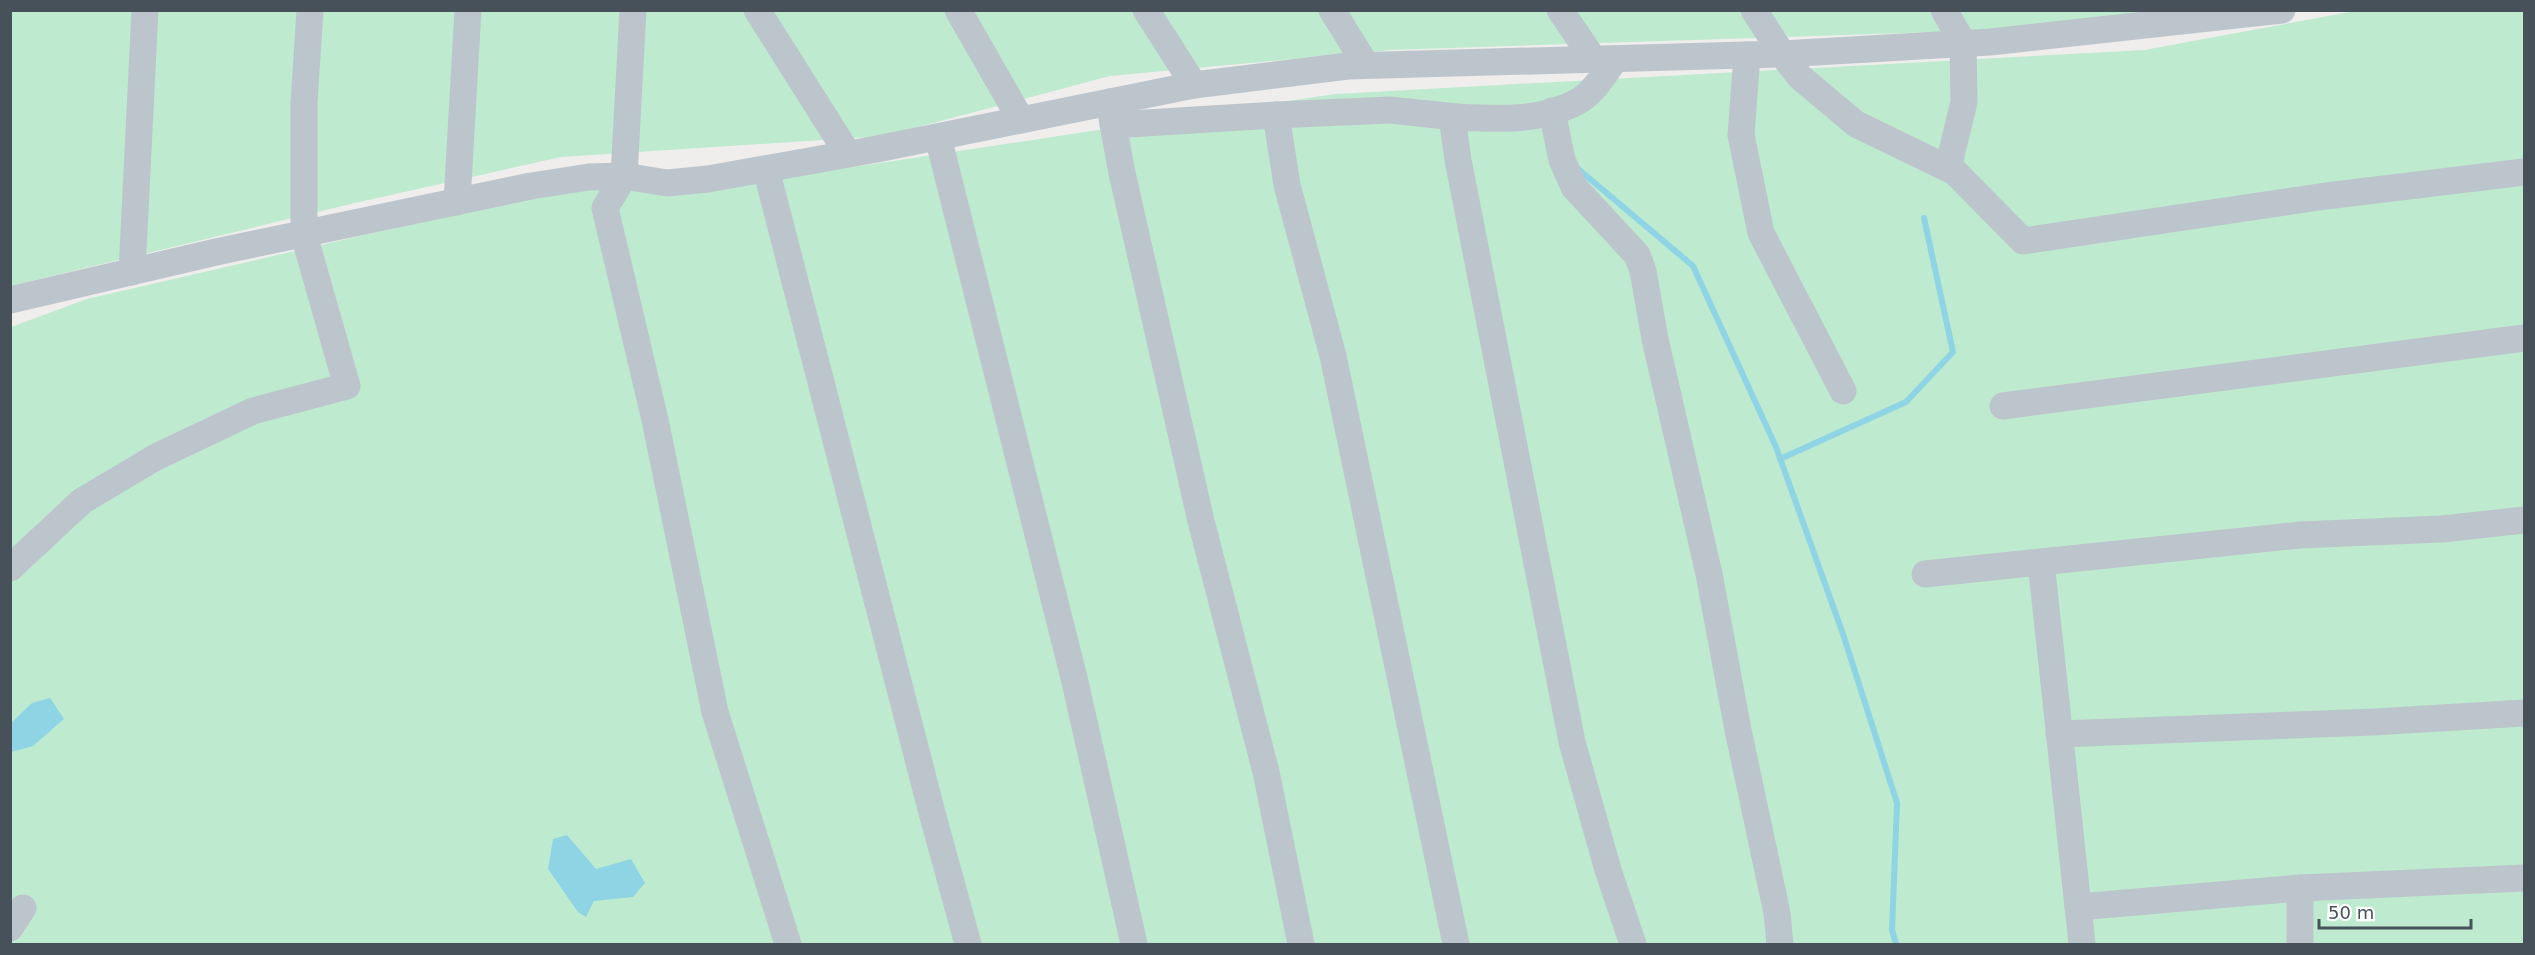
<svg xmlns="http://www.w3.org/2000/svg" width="2535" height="955" viewBox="0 0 2535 955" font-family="'DejaVu Sans',sans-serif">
  <rect width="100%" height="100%" fill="#f0eded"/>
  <g fill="#beebcf">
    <path d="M10,11H2211L2163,21L1936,32L1391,50L1110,76L884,136L561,157L355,203L11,286Z"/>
    <path d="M2355,11H2524V944H11V327L87,299L576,186L821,172L1335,94L2144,50Z"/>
  </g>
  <g fill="#8ed4e5">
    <path d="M50,698L64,719L33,746L11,752V723L32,703Z"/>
    <path d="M567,835L596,869L631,859L645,883L633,897L594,901L586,917L578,912L548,869L553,839Z"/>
  </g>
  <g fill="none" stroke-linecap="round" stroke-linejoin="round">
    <g stroke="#8ed4e5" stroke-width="6">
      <path d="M1577,168L1693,266L1776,447L1843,634L1897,803L1892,930L1896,944"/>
      <path d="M1780,459L1906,402L1953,352L1924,218"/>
    </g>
    <g stroke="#bdc5cc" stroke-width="27">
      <path d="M633,10L624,176L605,208L655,420L715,712L788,944"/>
      <path d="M757,10L848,154"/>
      <path d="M958,10L1021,120"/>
      <path d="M1146,10L1194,85"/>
      <path d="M1332,10L1366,65"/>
      <path d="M1560,10L1594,60"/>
      <path d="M1754,10L1782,54L1800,77L1856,124L1955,172L2023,241L2326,196L2524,172"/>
      <path d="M1944,10L1963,43L1964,102L1948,168"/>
      <path d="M1747,55L1741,135L1761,233L1843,391"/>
      <path d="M1615,59C1604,75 1593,94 1575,103C1538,122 1495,119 1456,117L1453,124L1458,160L1572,742L1608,870L1633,944"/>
      <path d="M1109,102L1122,173L1201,521L1266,772L1301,944"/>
      <path d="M1552,111L1562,160L1574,187L1637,255L1643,271L1655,339L1709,574L1738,730L1777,913L1780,944"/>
      <path d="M1456,117L1390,110L1276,115L1287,185L1333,356L1456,944"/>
      <path d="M1113,125L1276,115"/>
      <path d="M938,137L1075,682L1134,944"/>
      <path d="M766,169L931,809L968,944"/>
      <path d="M457,202L468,10"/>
      <path d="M132,272L145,10"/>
      <path d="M10,300L216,252L531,186L589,177L624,176L667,183L708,179L877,149L1194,85L1348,66L1782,54L1990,42L2282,10"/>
      <path d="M2003,406L2524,338"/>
      <path d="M2041,562L2082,944"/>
      <path d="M10,568L82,501L156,457L253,411L347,386L304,235V103L310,10"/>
      <path d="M1925,574L2300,535L2442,529L2524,520"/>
      <path d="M2059,734L2374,722L2524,713"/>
      <path d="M2078,907L2300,888L2524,878"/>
      <path d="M10,928L23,908"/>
      <path d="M2300,944V888"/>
    </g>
  </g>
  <rect width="2535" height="955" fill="none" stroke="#475159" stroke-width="24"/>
  <path d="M2319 919v9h152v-9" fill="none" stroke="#475159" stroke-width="3"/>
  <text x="2328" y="919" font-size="18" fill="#475159" stroke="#ffffff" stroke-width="4.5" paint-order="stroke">50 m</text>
</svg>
